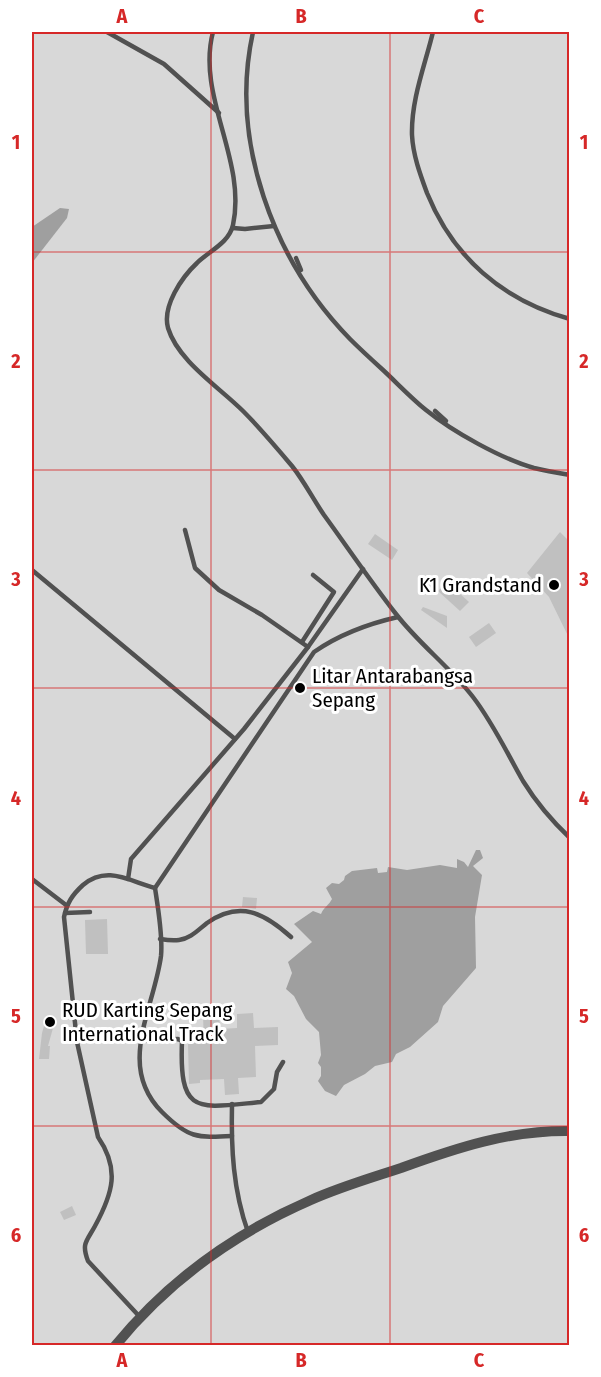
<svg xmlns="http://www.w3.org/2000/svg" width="601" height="1377" viewBox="0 0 601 1377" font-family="'Fira Sans Condensed',sans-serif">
  <rect width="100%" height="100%" fill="#fff"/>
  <rect fill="#d8d8d8" x="32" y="32" width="537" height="1313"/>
  <g fill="#9f9f9f">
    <path d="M60,208L69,209L67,218L32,263V227Z"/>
    <path d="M476,850H480L483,858L473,866L482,875L475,917L476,968L443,1006L438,1022L410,1047L396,1054L392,1062L375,1066L365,1074L344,1085L336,1096L325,1091L318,1081L321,1076V1067L318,1063L321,1055L319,1032L306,1019L294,996L286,989L292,973L288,962L312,942L294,924L313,911L321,914C324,907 329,905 332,899L326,888L332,883L339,884L344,880L345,876L352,871L377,868L378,873L387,872L388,867L407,870L440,865L457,868V859L464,862L468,867Z"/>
  </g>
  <g fill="#c0c0c0">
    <path d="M560,532L570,542V640L549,597L527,573Z"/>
    <path d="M375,534L398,550L392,560L368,544Z"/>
    <path d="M447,582L469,602L460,611L438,591Z"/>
    <path d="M423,607L447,616V628L421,610Z"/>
    <path d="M489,623L496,633L476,647L469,637Z"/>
    <path d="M243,897L257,898L256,909L242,907Z"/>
    <path d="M107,919L108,954H86L85,920Z"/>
    <path d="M253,1013L254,1028L278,1027V1045L255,1046L256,1077L238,1078L239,1094L225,1095L224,1079L200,1080V1083L189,1084L188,1043L204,1042L203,1016L219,1015L220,1029L237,1028V1014Z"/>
    <path d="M46,1019L55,1021L48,1046H50L49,1059H39L42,1033Z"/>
    <path d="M72,1206L76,1215L64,1220L60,1212Z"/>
  </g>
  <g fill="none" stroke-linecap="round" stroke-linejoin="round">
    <g stroke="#515151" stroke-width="4.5">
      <path d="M107,32L164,64L219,113"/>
      <path d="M213,32C196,96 247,160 233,225C229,243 209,251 197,263C182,277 162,306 168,328C178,361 219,387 243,411C260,428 276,447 292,466C304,481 313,499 324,515C348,548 371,582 396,614C419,644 450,667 473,697C493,723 507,753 523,781C536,802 552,821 570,838"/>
      <path d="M253,32C229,141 273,260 350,339C361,350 372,360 383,370C397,383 411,398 426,410C453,432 502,459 534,468C546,471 558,473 570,475"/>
      <path d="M433,32C425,65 411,100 412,135C413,155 420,174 427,193C453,257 502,300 570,319"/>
      <path d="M233,228L245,229L274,226"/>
      <path d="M296,258L301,270"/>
      <path d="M435,411L446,421"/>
      <path d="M185,530L195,568L219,590L262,615L308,647"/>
      <path d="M32,570L235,739"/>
      <path d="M302,642L334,592L313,575"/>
      <path d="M32,879L66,905"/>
      <path d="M128,879L131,859L244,729L308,647L363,569"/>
      <path d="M155,888C158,908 163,936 161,956C154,1009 116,1066 162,1112C188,1138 197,1138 232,1136"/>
      <path d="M65,913L90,912"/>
      <path d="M160,939C166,940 173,941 179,940C190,939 198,930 207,923C240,900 264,913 291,937"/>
      <path d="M141,1041L178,1039L182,1041C179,1116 197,1108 261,1102L274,1089L277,1072L283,1062"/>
      <path d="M232,1104C231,1148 233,1190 248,1232"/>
      <path d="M139,1316L88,1261C81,1243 87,1241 95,1226C113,1193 120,1169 98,1137L77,1042L64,917C67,903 72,895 83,885C107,865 129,881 155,888L314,652C340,634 367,624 398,617"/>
    </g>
    <path stroke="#515151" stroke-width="10" d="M115,1346C168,1281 235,1233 311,1200C340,1187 371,1178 401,1168C456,1148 510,1130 570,1131"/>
  </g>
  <path fill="none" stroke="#d62828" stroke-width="1.5" stroke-opacity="0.55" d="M211,32V1346M390,32V1346M32,252H570M32,470H570M32,688H570M32,907H570M32,1126H570"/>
  <g fill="#000" stroke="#fff" stroke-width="2">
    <circle cx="554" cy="585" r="6"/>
    <circle cx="300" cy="688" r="6"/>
    <circle cx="50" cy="1022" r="6"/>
  </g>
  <g text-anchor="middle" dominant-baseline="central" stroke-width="6" stroke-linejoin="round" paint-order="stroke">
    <g font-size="21" fill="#000" stroke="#fff" text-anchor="start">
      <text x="542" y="585" text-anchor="end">K1 Grandstand</text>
      <text x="312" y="676">Litar Antarabangsa<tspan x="312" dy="24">Sepang</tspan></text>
      <text x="62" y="1010">RUD Karting Sepang<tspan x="62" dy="24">International Track</tspan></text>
    </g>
  </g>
  <rect width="601" height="1377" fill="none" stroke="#ffffff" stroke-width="66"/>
  <rect x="33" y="33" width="535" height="1311" fill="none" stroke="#d62828" stroke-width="2"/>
  <g font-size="20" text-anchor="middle" font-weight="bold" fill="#d62828">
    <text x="122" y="23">A</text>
    <text x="301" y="23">B</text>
    <text x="479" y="23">C</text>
    <text x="16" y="149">1</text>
    <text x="584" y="149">1</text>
    <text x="16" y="368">2</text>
    <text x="584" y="368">2</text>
    <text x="16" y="586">3</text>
    <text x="584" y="586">3</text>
    <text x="16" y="805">4</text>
    <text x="584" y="805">4</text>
    <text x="16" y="1023">5</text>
    <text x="584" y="1023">5</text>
    <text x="16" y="1242">6</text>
    <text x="584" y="1242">6</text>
    <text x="122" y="1367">A</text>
    <text x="301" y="1367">B</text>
    <text x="479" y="1367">C</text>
  </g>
</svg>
